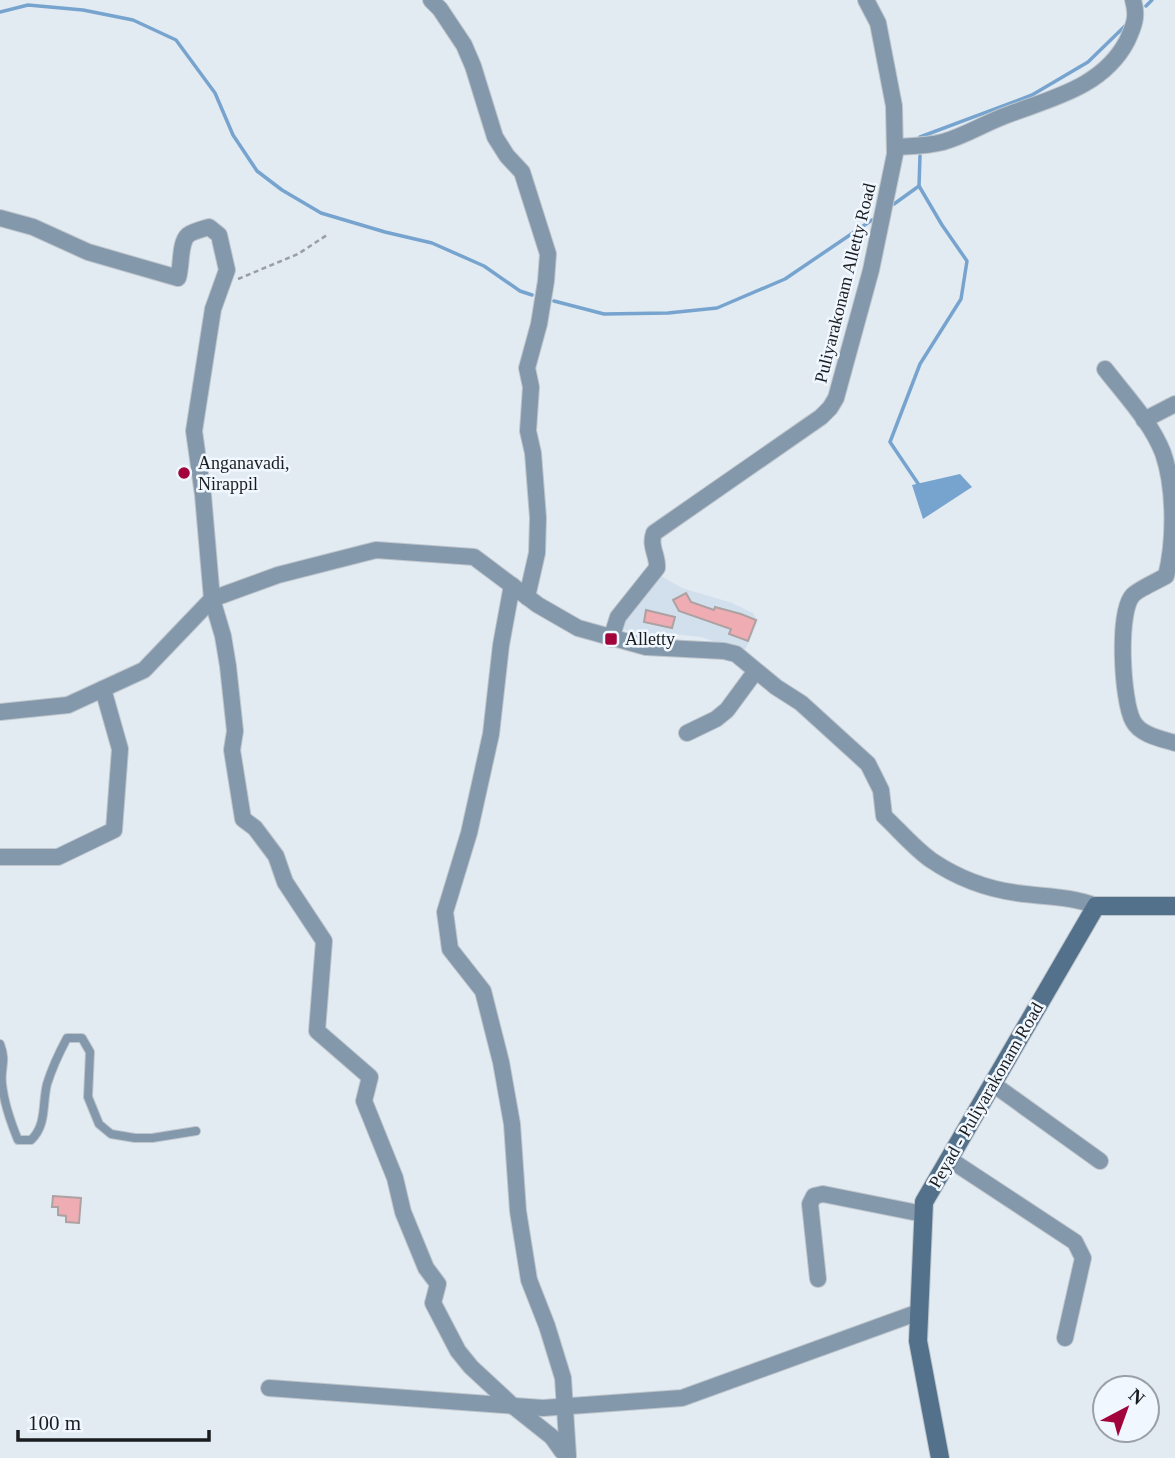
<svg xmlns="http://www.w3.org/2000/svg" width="1175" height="1458" viewBox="0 0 1175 1458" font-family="Georgia,serif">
  <rect width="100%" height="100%" fill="#e2eaf2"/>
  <path fill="#d2e0ed" d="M661,576L682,588L732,603L753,613L758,621L746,648L743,651L701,637L664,633H631L618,626Z"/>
  <path fill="#77a4ce" d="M960,474L972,487L923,519L912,485Z"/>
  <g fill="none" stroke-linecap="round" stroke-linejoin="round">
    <g stroke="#77a4ce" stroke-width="3.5">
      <path d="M1146,6L1152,0"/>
      <path d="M0,12L28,5L83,10L133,20L176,40L215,93L233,135L257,171L282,190L321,213L385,232L432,243L484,266L520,291L532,295"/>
      <path d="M920,137L1032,95L1088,62L1126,25"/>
      <path d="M894,204L919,186"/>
      <path d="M554,301L604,314L668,313L717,308L785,279L872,220"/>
      <path d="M919,485L890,442L920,364L961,299L967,261L942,225L919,186L920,156"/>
    </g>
  </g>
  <g fill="#efacb3" stroke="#ada1a1" stroke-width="2">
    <path d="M686,593L691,602L714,610L715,607L741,614L756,620L748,641L729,634L731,629L679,611L673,600Z"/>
    <path d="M646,610L675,617L672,628L644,622Z"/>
    <path d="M53,1196L81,1198L79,1223L66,1222V1216L58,1215V1207H52Z"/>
  </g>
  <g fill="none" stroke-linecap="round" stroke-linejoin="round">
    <g stroke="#bec5cc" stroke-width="10">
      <path id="service" d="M0,1044C7,1062 0,1067 2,1084C4,1103 11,1123 18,1140H31C47,1125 42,1104 47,1084C52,1068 59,1053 67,1038H82L90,1052L88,1097L99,1124L111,1134L135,1138H152L196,1131"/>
    </g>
    <g stroke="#bec5cc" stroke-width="18">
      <g id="minor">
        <path d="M431,0L440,9L464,45L473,66L495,137L507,156L522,172L548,254L546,281L539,324L527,368L531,387L528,431L533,453L538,518L537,553L527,597"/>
        <path d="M895,147C911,146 928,146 943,142C965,136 985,123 1007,115C1052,98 1103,87 1127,41C1134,26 1138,16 1133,0"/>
        <path d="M0,218L33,227L88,252L178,278C182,267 179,243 188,235C193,231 203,229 209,227L219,235L227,270L213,309L194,431L203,495L212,599L223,636L228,666L235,731L232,750L243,819L255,828L276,856L285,882L324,941L317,1031L370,1077L364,1101L395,1178L403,1212L426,1268L438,1284L433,1303L458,1351L471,1367L513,1406L552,1437L562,1451L563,1444"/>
        <path d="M1105,369C1125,395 1151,422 1163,453C1175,488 1175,541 1166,576C1159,580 1137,590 1133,595C1117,611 1122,701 1133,721C1140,735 1162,739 1175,743"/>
        <path d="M1144,420L1175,404"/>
        <path d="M512,585L501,645L491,734L469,833L445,912L450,949L483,991L501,1062L512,1124L518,1211L529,1280L547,1326L563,1378L568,1456"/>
        <path d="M611,639L618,617L657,568C658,555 649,547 654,533L821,417L830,408L836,398L871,270L895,154L894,106L878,23L866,0"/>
        <path d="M0,712L68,705L144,670L212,599L278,575L376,550L474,557L538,605L578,628L646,647L724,651L736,654L776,687L801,703L868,764L881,790L884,816C899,830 914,848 931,860C956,877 987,889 1017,893C1044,897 1070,896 1096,906"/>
        <path d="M687,733L716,719L727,710L755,672"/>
        <path d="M0,857H58L114,830L120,749L103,689"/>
        <path d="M993,1084L1100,1161"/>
        <path d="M949,1159L1075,1242L1083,1258L1065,1338"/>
        <path d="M818,1279L810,1204L814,1196L823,1194L923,1214"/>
        <path d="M269,1388L543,1408L682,1398L919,1312"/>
      </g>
    </g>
    <g stroke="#bec5cc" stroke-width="20">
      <path id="secondary" d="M940,1458L918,1341L924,1202L1096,906H1175"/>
    </g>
    <path stroke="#999fa5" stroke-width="2.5" stroke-dasharray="5 3.5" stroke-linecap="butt" d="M238,279L298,254L327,235"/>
    <use href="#service" stroke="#8498ab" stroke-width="8"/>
    <use href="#minor" stroke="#8498ab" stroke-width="16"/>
    <use href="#secondary" stroke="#54718b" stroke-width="18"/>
  </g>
  <g fill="#a2033b" stroke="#f0f7fe" stroke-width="2.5">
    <circle cx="184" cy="473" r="7"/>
    <rect x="604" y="632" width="14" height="14" rx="3.5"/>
  </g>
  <g text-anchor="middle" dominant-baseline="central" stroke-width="5" stroke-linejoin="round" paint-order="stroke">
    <g font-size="18" fill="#1a1d1f" stroke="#f0f7fe">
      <text transform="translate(845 283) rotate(-76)">Puliyarakonam Alletty Road</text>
      <text transform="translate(986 1095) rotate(-60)">Peyad - Puliyarakonam Road</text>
    </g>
    <g font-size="18" fill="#1a1d1f" stroke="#f0f7fe" text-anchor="start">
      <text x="198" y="463">Anganavadi,<tspan x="198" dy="21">Nirappil</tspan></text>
      <text x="625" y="639">Alletty</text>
    </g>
  </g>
  <g transform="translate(1126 1409) rotate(41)"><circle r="33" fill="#f0f7fe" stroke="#9aa0a5" stroke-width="2"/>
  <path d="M0-5L12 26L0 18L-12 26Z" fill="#a2033b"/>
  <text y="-10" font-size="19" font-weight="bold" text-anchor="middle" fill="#1a1d1f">N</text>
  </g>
  <path d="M18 1430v10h191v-10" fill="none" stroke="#1a1d1f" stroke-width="3.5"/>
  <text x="28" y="1430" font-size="21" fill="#1a1d1f" stroke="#f0f7fe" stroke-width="5" paint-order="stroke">100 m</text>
</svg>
